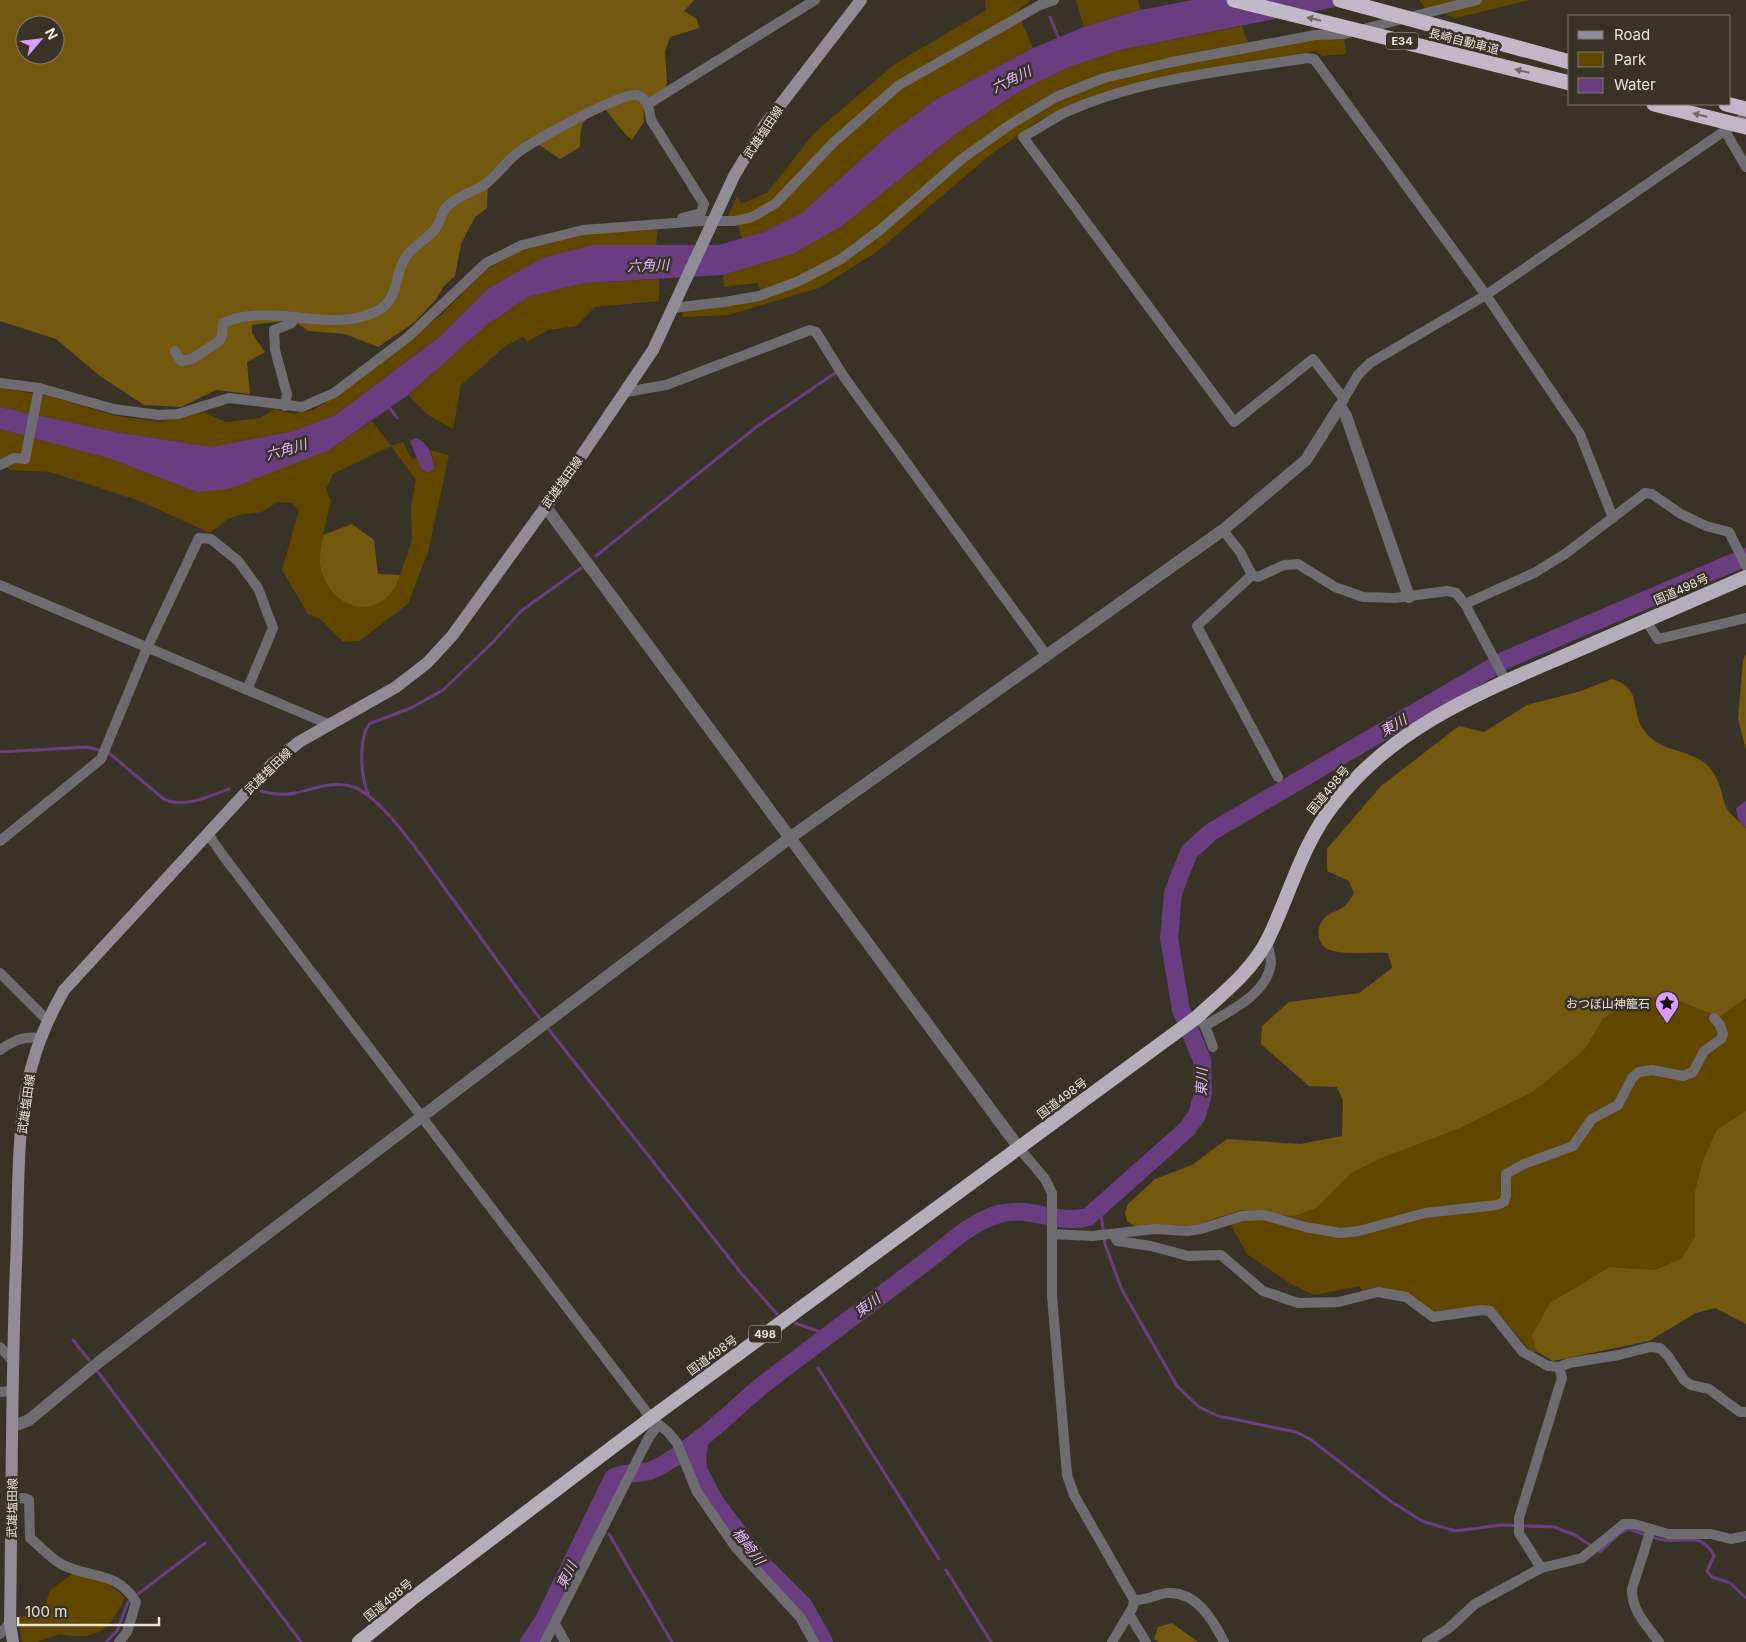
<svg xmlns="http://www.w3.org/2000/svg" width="1746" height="1642" viewBox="0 0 1746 1642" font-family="Inter,'Noto Sans JP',sans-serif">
  <rect width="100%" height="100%" fill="#393327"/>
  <g fill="#604700" fill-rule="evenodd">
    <path d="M985,0H1031L1017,11L1033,48L938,98L887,136L803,212L764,232L742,239L736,218H727L737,197L742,204L768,192L814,133L895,64L986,10Z"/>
    <path d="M1076,0H1138L1140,10L1084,27Z"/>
    <path d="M1420,0H1530L1456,18L1424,7Z"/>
    <path d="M1242,26L1251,51L1315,38H1344L1346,54L1322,56L1315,51L1171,76L1095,95L1038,121L990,155L875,253L819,288L728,315L682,317L684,310L763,298L758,283L724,287L723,275L793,254L842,226L953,136L1017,93L1069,67L1120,50Z"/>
    <path d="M658,230L656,245H592L542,258L489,288L439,337L337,414L294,431L211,447L115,432L0,407V388L48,396L117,416L160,422L204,412L225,422L260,418L275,409L294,414L313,410L337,396L440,316L484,271L519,251L585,233Z"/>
    <path d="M659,279V301L595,307L576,326L548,330L527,342L523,337L507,345L461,385L453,429L428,415L408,395L488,324L528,297L584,283Z"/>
    <path d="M372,421L391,446L403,442L412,460L418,457L421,468L435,466L430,450L449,455L428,552L408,604L359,641L343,642L319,618L308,614L282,570L299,510L292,503L277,502L262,512L239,515L226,520L210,533L140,501L50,472L10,470L0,462V429L111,459L197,492L329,450ZM391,446L416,480L411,508L412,540L400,575L388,597L320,568L323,535L331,501L326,489L333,474Z"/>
    <path d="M1636,997L1672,998L1719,1017L1745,998L1746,1002V1111L1717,1129L1703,1160L1695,1191V1236L1682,1258L1655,1270L1610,1267L1532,1336L1536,1351L1532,1353L1494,1308L1432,1313L1409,1294L1375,1287L1362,1291L1360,1286L1314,1295L1291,1284L1247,1254L1225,1215L1240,1210L1262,1211L1316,1208L1352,1173L1377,1160L1459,1128L1585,1049L1603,1019Z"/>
    <path d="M74,1573L107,1583L125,1597C111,1628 99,1642 59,1634L37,1642H22L18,1617L43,1613L50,1590Z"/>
  </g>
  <g fill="#735810" fill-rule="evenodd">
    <path d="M0,0H694L684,11L697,19L699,28L670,37L665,51L667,82L665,89L661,96L643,107L644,122L632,140C620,131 615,119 604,108C581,120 581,121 580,147L560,159L529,138L488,179L487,208L475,217L461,244L455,276L444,286L436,299L415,322L378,347L345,334L309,331L292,320L252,325V333L265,352L247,362L250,394L216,390L181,407L144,405L100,376L56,339L0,321ZM25,25H55V55H25Z"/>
    <path d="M352,524L374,540L378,574L400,575C397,582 393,594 386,598C359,619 330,600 321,570C318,560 322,545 323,535Z"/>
    <path d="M1746,654V750L1738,719L1743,660Z"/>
    <path d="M1612,679C1645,689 1628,712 1646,733C1662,753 1690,748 1709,767C1722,782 1720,793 1727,809C1730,815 1741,822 1746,828V998L1719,1017L1672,998L1636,997L1603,1019L1585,1049L1534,1091L1460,1128L1377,1160L1352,1173L1316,1208L1294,1216L1240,1210L1194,1226L1160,1225L1136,1227L1127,1221L1125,1213L1128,1204L1155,1179L1192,1165L1227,1139L1301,1144L1342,1136L1343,1101L1337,1087L1309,1086L1261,1044L1262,1026L1289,1002L1359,993L1392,968L1388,953C1371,952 1350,955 1333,951C1319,949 1314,931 1323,920C1332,908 1343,915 1354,893L1349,881L1327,871V849L1381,786L1459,726L1484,732L1527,705L1581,691Z"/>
    <path d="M1746,1111V1324L1715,1308L1696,1313L1649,1341L1553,1361L1536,1351L1532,1336L1550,1303L1610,1267L1655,1270L1682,1258L1695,1236V1191L1703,1160L1717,1129Z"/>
    <path d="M1172,1623L1198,1642H1159L1154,1639L1158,1627Z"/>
  </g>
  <g fill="#693e80">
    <path d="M1193,0H1370L1120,50L1069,67L1017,93L953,136L842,226L793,254L723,275L584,283L528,297L488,324L408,395L329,450L229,489L197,492L111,459L0,429V407L115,432L211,447L294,431L337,414L439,337L489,288L542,258L592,245H719L764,232L803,212L887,136L938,98L1033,48L1084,27L1140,10Z"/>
    <path d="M416,438C429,443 431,454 435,467L428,473L421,468L410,441Z"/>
    <path d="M1746,801V828L1738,819L1736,808Z"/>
  </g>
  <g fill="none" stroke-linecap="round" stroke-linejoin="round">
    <g stroke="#693e80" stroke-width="3">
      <path d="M1050,17L1059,39"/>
      <path d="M387,404L397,418"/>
      <path d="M596,556L755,428L835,373"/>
      <path d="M0,752L88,747L109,753L165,800C186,808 209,796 229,789"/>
      <path d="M261,791C272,794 283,796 295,793C315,789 333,780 354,787C385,799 431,870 452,898C482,939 511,981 542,1021"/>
      <path d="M368,794C361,777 358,741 369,724L411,708L443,690L493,642L521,611L581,568"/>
      <path d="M546,1026L741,1273L777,1314"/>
      <path d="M1100,1207L1105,1244L1122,1290L1177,1386L1199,1407L1218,1416L1296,1432L1310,1439L1389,1500L1422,1521L1455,1531L1501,1525L1554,1527L1575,1535L1600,1552L1619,1534L1629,1529C1640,1533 1652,1538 1663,1540C1685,1543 1702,1531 1714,1556L1707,1571L1712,1577L1730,1583L1746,1598"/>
      <path d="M795,1323L829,1335"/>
      <path d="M73,1340L89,1360"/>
      <path d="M818,1368L939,1559"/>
      <path d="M98,1372L301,1642"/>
      <path d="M609,1534L672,1642"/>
      <path d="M946,1570L991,1642"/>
      <path d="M138,1594L205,1543"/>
      <path d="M106,1642L117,1631L128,1602"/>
    </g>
    <g stroke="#693e80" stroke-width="18">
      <path d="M700,1438L697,1456L698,1470L715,1502L762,1564L804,1606L824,1642"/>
      <path d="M529,1642L544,1620L613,1478C626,1470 639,1476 652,1470C668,1464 686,1449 700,1439C724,1421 745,1398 769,1380C819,1342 870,1304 920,1266C945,1248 968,1223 999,1214C1028,1205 1057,1225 1088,1217L1187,1129L1197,1115L1203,1093L1202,1060L1181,1010L1169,938L1173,893L1189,852L1211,832L1503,661L1746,557"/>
    </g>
    <g stroke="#6f6c71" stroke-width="10">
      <path d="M648,104L815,0"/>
      <path d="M1725,131L1746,167"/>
      <path d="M673,308L724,302L759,296L799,281L841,259L880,230L963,158L1011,124L1056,97L1104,78L1172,62L1315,35L1344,34L1477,0"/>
      <path d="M175,351L181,361L192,359L219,341L222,336L223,323C272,301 331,336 379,310C396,300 395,281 402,264C408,248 425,242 435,229C440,223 441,215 445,209C453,198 473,192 484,185C496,177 505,163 516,154C530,142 624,91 637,95C648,98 649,110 651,120L704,204L701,213L682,218"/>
      <path d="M0,383L39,388L114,409L158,415L178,414L229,398L302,407L334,393L408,337L486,263L522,245L583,230L701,221H735L752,217L775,204L834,142L899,85L1040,5L1054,0"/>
      <path d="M626,392L666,385L810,330L816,332L844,377L1047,656"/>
      <path d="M1344,399L1313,359L1234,422L1023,137C1036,130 1049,121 1062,114C1137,79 1226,71 1307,58L1314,59L1486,295L1580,434L1613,518"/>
      <path d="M1340,405L1358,375L1370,363L1486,295L1746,116"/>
      <path d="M285,406L287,394L275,350L274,330L290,324L297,317"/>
      <path d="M0,465L14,458L25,459L39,388"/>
      <path d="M1223,530L1240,552L1252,575L1258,577L1284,565L1298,564L1335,587L1363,597L1395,598L1447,591L1456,593L1465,604L1506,681"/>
      <path d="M1252,575L1197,626L1278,777"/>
      <path d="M0,585L328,724"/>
      <path d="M1465,604L1534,573L1565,554L1645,493L1652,494L1681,514L1706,526L1729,532L1746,566"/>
      <path d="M1646,621L1658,639L1746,618"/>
      <path d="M208,834L224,857L651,1418L668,1432L677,1443L697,1492L736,1548L800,1617L814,1642"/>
      <path d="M0,841L101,759L147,648L199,538L211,539L238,561L258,588L273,628L247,690"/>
      <path d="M0,973L47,1020"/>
      <path d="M1197,1017L1205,1026C1229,1011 1267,995 1271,963C1271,957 1268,947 1267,940"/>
      <path d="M1205,1026L1213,1047"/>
      <path d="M0,1050C15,1040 23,1036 40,1038"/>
      <path d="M1019,1148L1045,1179L1052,1193V1296L1067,1475L1074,1495L1134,1600L1133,1607L1112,1642"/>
      <path d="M1052,1234L1092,1236L1155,1229L1187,1231L1201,1229L1242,1216L1264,1215L1305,1227L1340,1233L1359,1231L1425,1213L1497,1205L1504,1202L1506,1196V1174L1524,1164L1573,1146L1592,1119L1618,1105L1632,1078L1639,1072L1652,1070L1683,1076L1693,1072L1704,1051L1721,1039L1723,1034L1720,1025L1714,1018"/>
      <path d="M1114,1235L1117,1241L1151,1246L1188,1256L1221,1255L1263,1291L1298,1303L1339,1302L1378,1292L1406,1297L1433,1317L1482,1310L1490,1311L1523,1352L1548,1366L1559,1367L1569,1363L1619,1355L1650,1347L1660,1348L1668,1356L1684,1380L1691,1385L1709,1389L1740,1412H1746"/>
      <path d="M0,1347L12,1360"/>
      <path d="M0,1392L12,1391"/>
      <path d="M12,1499L24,1498L29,1500L30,1538C40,1546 50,1558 61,1564C89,1579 117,1570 136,1602L127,1632L119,1642"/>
      <path d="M1651,1529L1632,1589C1631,1610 1647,1626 1659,1642"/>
      <path d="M1541,1568L1519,1533V1518L1562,1378L1559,1367"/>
      <path d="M1134,1600C1146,1601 1156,1594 1168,1593C1196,1591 1213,1620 1224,1642"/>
      <path d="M1129,1614L1146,1642"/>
      <path d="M555,1624L565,1642"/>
      <path d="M0,1634L10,1623"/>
      <path d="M545,1642L649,1437L658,1425"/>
      <path d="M1427,1642L1448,1629L1475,1604L1541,1568L1582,1558L1624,1524H1634L1668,1534H1711L1731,1539L1746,1536"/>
    </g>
    <g stroke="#6f6c71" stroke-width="12">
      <path d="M545,506L1019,1148"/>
      <path d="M12,1427L29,1420L99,1362L185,1296L791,837L1223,530L1306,460L1340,406L1346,416L1409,597"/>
    </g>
    <path stroke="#908b94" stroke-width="12" d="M13,1642L10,1623C12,1503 11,1384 16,1265C19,1203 15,1120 33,1062C40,1036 51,1013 64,990L272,764L299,742L396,687L427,663L452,636L563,483L653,350L734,176L764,126L861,0"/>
    <path stroke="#b4adba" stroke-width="14" d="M359,1642L413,1598L651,1418L1197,1017C1223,993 1252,971 1268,939C1290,894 1302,844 1334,804C1393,726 1483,691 1569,654C1628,628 1687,603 1746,577"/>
    <g stroke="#c0b8c6" stroke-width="15">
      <path d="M1234,0L1570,83"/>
      <path d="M1340,0L1570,62"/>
      <path d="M1654,104L1746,127"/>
      <path d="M1726,104L1746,109"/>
    </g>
  </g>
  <defs><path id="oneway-solid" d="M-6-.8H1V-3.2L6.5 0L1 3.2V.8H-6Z" transform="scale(1.25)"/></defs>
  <g fill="#6f6867">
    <use href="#oneway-solid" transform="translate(1314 19) rotate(-166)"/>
    <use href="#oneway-solid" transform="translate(1522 71) rotate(-166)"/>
    <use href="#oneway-solid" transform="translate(1700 115) rotate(-166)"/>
  </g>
  <defs>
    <g id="sight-pin" transform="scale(1.25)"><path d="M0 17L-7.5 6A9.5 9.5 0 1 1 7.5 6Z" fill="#d79bf9" stroke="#393327"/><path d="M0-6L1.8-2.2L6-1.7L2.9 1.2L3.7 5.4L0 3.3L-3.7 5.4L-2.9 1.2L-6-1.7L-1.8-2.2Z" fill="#111"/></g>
  </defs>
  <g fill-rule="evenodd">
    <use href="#sight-pin" x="1667" y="1003"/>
  </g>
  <g text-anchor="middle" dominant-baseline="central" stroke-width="5" stroke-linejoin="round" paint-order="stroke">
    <g fill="#393327" stroke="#b4b0a6" stroke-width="1">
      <rect x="1386" y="32.5" width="32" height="17" rx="4"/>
      <rect x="749" y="1325.5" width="32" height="17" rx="4"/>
    </g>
    <g font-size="11" font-weight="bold" fill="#e8e5dd">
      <text x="1402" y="41">E34</text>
      <text x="765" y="1334">498</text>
    </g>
    <g font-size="12" fill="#e8e5dd" stroke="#393327">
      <text transform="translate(1464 41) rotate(14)">長崎自動車道</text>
      <text transform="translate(763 132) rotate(-56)">武雄塩田線</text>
      <text transform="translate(562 482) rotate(-54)">武雄塩田線</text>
      <text transform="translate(1681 589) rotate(-24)">国道498号</text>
      <text transform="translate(268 771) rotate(-44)">武雄塩田線</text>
      <text transform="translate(1328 790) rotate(-51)">国道498号</text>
      <text transform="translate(1062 1098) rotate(-37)">国道498号</text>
      <text transform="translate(26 1104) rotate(-82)">武雄塩田線</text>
      <text transform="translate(712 1355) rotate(-36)">国道498号</text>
      <text transform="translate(12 1508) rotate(-89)">武雄塩田線</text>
      <text transform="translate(388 1600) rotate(-39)">国道498号</text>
    </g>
    <g font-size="12" fill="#e8e5dd" stroke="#393327" text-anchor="end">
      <text x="1650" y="1003">おつぼ山神籠石</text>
    </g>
    <g font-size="14" font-style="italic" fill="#e3b3ff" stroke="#393327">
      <text transform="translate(1011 79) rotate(-26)">六角川</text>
      <text transform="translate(648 265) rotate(-2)">六角川</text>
      <text transform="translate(286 449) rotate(-16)">六角川</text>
      <text transform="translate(1393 725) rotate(-30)">東川</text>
      <text transform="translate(1201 1082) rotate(-88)">東川</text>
      <text transform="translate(867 1305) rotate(-37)">東川</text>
      <text transform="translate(749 1546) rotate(52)">楢崎川</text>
      <text transform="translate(566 1575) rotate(-64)">東川</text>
    </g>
  </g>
  <rect x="1568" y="15" width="162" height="90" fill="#393327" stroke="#7f7a70"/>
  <rect x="1578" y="31" width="25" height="8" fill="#908b94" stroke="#7f7a70"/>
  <text x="1614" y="40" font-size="15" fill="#e8e5dd">Road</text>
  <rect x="1578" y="52" width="25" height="15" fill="#604700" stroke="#7f7a70"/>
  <text x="1614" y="65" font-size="15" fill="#e8e5dd">Park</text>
  <rect x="1578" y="78" width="25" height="15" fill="#693e80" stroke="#7f7a70"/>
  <text x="1614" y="90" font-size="15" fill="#e8e5dd">Water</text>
  <g transform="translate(40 40) rotate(62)"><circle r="24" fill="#393327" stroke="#7f7a70"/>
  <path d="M0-4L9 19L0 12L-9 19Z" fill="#d79bf9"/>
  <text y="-8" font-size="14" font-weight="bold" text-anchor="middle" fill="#e8e5dd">N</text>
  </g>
  <path d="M18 1617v8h141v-8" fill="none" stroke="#e8e5dd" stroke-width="2.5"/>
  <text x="25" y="1617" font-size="15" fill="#e8e5dd" stroke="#393327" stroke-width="4" paint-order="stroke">100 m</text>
</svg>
